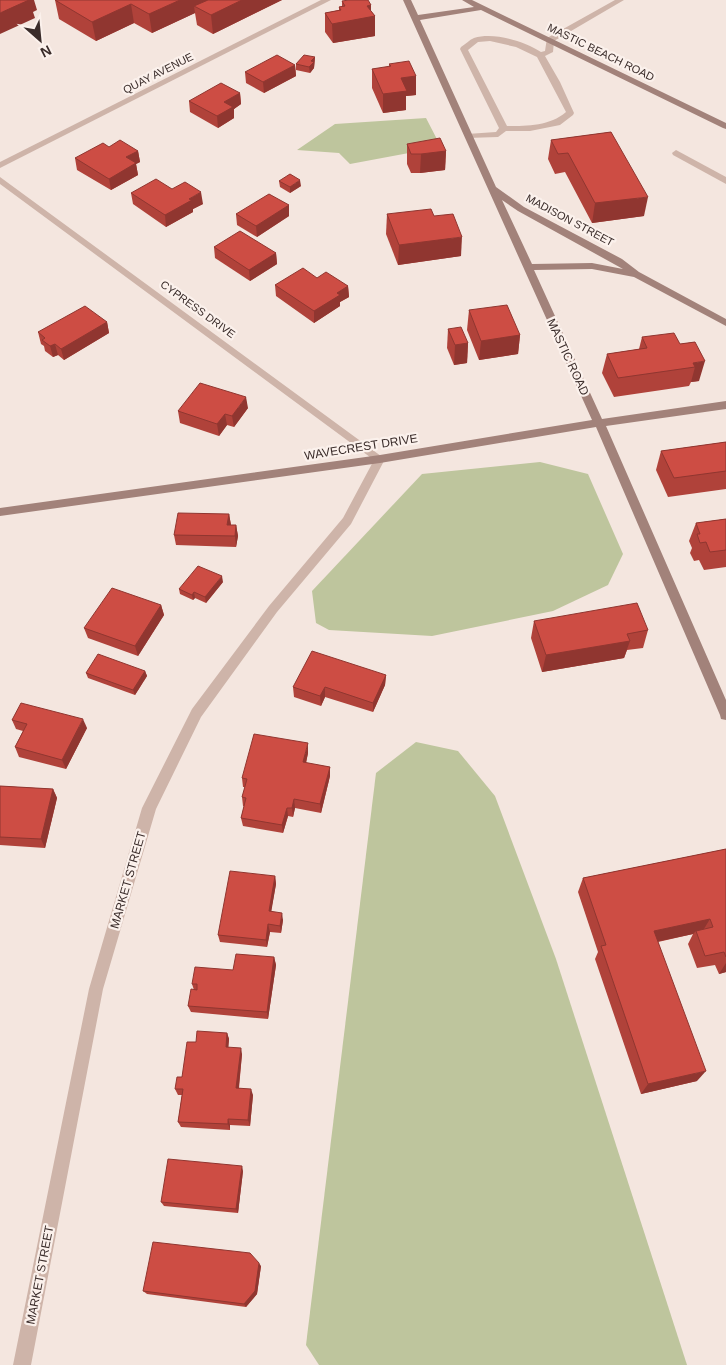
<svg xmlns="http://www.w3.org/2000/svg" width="726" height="1365" viewBox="0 0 726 1365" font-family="Arial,sans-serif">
  <rect width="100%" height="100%" fill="#f4e6df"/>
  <g fill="#bec59d">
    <path d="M426,118L441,147L350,164L339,153L297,150L335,124Z"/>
    <path d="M540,462L588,474L623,554L608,585L553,611L432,636L329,630L316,623L312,591L422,474Z"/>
    <path d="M416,742L458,751L495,796L556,959L687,1365H319L306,1345L376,773Z"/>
  </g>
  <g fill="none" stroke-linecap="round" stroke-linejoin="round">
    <g fill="#ceb4a9" fill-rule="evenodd">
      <path d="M615,0H624L554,41L553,52L545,56L560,82L574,113L573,115L560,125L530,131H506L498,137L467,138V134L496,132L499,128L460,49L461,47C466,44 469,40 474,38C494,32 524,41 541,52L545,51L547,38ZM490,41L516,47L537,57L566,112C550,126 527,126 507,126L468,50L478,42Z"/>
      <path d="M676,150L726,177V184L673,155L672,153Z"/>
    </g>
    <g fill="#ceb4a9" fill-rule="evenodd">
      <path d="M321,0H331L0,168V162Z"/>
      <path d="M0,177L385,459L351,524L277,612L201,717L156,809L103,989L31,1365H13L89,989L142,808L192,709L269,606L343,518L374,460L0,184Z"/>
    </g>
    <path fill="#a2827a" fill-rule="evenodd" d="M403,0H411L418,15L474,7L462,0H472L726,123V129L723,128L481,10L420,20L496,187L524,207L622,259L639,272L726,319V326L634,277L592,269L534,270L602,419L726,401V409L606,426L726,700V720L721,719L720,715L596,427L380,463L0,516V508L380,455L592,420ZM502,200L518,211L623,269L592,263L532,264Z"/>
  </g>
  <g fill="#b0423a">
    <path d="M55,0H282L213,34L197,25L195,13L152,33L134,23L96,41L59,19Z"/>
    <path d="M342,1L371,5V11L375,16V36L333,43L325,32V13L339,10V7L342,6Z"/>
    <path d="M315,57L314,68L310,73L296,70V64Z"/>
    <path d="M389,64L416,76V95L406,96V110L383,113L372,88V69L389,67Z"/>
    <path d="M295,65L296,76L264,93L246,83L245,72Z"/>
    <path d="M240,93L241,104L234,109V118L218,128L190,112L189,101Z"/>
    <path d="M611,132L644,216L592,223L565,172L555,174L548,159L551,140Z"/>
    <path d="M407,144L446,151L445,170L420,173H411L407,164Z"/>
    <path d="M109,147L138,151L140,162L136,164L138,175L111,190L77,170L75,158Z"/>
    <path d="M279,181L301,186L290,193L280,187Z"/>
    <path d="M172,189L203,204L193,209V212L166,227L133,204L131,193Z"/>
    <path d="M289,205V216L257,237L237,225L236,214Z"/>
    <path d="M387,214L434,216L461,256L398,265L386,234Z"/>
    <path d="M214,247L276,253L277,264L250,281L215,258Z"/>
    <path d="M317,278L348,286L349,297L340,302V306L314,323L276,296L275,285Z"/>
    <path d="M469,310L520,335L518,354L479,360L467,330Z"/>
    <path d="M107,322L109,333L64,360L58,355L53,357L45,351L44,346L41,344L38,332Z"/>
    <path d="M448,329L468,343L467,363L454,365L447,348Z"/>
    <path d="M642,337L680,344L695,342L699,381L691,382L689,386L614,397L602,373L607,354L639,349Z"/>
    <path d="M248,408L234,427L227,425L219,436L180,423L178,411Z"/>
    <path d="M726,442V489L668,497L656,470L661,451Z"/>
    <path d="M229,514L231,525H236L238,536L236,547L176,545L174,535Z"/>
    <path d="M726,519V567L704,570L699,560L694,561L690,553L692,548L689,541L696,523Z"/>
    <path d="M223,582L206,603L195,598L193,600L180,594L179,589Z"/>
    <path d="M161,605L164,615L138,656L88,638L84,628Z"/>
    <path d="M534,621L648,630L643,648L627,650L624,658L542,672L531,638Z"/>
    <path d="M145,671L147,676L135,695L88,678L86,673Z"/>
    <path d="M386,675L385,685L373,712L325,697L321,706L294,697L293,687Z"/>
    <path d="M12,720L87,728L66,769L19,757L15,747L23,731L16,729Z"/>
    <path d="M308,753L306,763L330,767V776L321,813L295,808L293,817L288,816L283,833L243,826L241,818L244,806H243L242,797L245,787H243L242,778Z"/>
    <path d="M0,786L53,789L57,798L45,848L0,845Z"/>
    <path d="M726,849V972L719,974L715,965L697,968L688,944L693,934L658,942L697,1081L641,1094L595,959L598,952L578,892L583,878Z"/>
    <path d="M275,876L276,884L271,911L283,920L281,933L270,932L267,947L220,942L218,935Z"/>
    <path d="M274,957L276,965L268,1019L191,1012L188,1006L194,990L192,984Z"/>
    <path d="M227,1033L229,1039L228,1047L242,1054L239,1088L253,1095L250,1126L230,1125V1130L181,1127L178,1122L182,1095H178L175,1089L182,1077L196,1042Z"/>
    <path d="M243,1171L238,1213L164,1206L161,1202Z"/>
    <path d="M261,1266L257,1294L246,1307L147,1294L143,1291Z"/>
  </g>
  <g fill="#903630">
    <path d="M24,0H34L37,10L33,12L35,18L0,34V13Z"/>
    <path d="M180,0H222L194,6L195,13L152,33L149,14Z"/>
    <path d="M242,0H282L213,34L211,15Z"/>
    <path d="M131,4L134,23L96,41L92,22Z"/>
    <path d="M371,5V17L375,16V36L333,43L332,24L367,6Z"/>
    <path d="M315,57L314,68L310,73L309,67L311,61Z"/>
    <path d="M295,65L296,76L264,93L263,82Z"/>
    <path d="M416,76V95L406,96V110L383,113V94L401,78Z"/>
    <path d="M240,93L241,104L234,109V118L218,128L217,116L224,102Z"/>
    <path d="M138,151L140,162L136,164L138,175L111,190L109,179L126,157Z"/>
    <path d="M446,151L445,170L420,173L421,154Z"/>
    <path d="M300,180L301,186L290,193V187Z"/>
    <path d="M201,192L203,204L193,209V212L166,227L165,215L189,199Z"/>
    <path d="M648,197L644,216L592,223L595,203Z"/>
    <path d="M289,205V216L257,237L256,226Z"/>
    <path d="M462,237L461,256L398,265L399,245Z"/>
    <path d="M276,253L277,264L250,281L249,270Z"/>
    <path d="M348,286L349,297L340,302V306L314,323V311L337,293Z"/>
    <path d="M107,322L109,333L64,360L61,349Z"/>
    <path d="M520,335L518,354L479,360L481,341Z"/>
    <path d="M468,343L467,363L454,365L455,345Z"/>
    <path d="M55,344L58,355L53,357L50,346Z"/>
    <path d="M705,361L699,381L691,382L695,367L693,363Z"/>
    <path d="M246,397L248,408L234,427L232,416Z"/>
    <path d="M225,414L227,425L219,436L217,424Z"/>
    <path d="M229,514L231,525H227Z"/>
    <path d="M236,525L238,536L236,547L235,536Z"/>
    <path d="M222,576L223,582L206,603L205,597Z"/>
    <path d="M194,592L195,598L193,600L192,595Z"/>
    <path d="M161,605L164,615L138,656L135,646Z"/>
    <path d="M630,641L624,658L542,672L546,655Z"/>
    <path d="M145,671L147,676L135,695L133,690Z"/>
    <path d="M386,675L385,685L373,712V703Z"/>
    <path d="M325,687V697L321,706L320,696Z"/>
    <path d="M83,719L87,728L66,769L62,760Z"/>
    <path d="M308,743V753L304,772L303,762Z"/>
    <path d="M330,767V776L321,813L320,804Z"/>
    <path d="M53,789L57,798L45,848L41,839Z"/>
    <path d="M294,799L295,808L293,817L292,808Z"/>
    <path d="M287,808L288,816L283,833L282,825Z"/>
    <path d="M275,876L276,884L270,919L269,911Z"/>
    <path d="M282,913L283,920L281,933L280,926Z"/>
    <path d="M710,919L702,932L696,931L693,934L646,944L654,931Z"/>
    <path d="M268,924L270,932L267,947L266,940Z"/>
    <path d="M274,957L276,965L268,1019L267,1012Z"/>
    <path d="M726,963V972L719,974Z"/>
    <path d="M227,1033L229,1039L228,1053L226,1047Z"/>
    <path d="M241,1048L242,1054L238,1094L236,1088Z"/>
    <path d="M706,1071L697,1081L641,1094L648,1084Z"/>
    <path d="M251,1089L253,1095L250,1126L248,1120Z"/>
    <path d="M228,1119L230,1125V1130L228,1124Z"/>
    <path d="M242,1166L243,1171L238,1213L236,1209Z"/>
    <path d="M259,1263L261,1266L257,1294L246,1307L244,1304Z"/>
  </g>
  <g fill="#cd4d44" stroke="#903630">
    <path d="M0,0H29L0,13Z"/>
    <path d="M55,0H180L149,14L131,4L92,22Z"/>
    <path d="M208,0H242L211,15L194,6Z"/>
    <path d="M349,0H368L371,5L367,6L375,16L332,24L325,13L341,10L339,7L345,6L342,1Z"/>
    <path d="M277,55L295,65L263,82L245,72Z"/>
    <path d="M304,55L315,57L311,61L314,62L309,67L296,64Z"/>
    <path d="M409,61L416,76L401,78L407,91L383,94L372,69L391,66L389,64Z"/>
    <path d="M221,83L240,93L224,102L233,107L217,116L189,101Z"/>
    <path d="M611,132L648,197L595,203L568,153L558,154L551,140Z"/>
    <path d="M440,138L446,151L421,154H411L407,144Z"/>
    <path d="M120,140L138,151L126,157L136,163L109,179L75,158L103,143L109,147Z"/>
    <path d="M290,174L300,180L290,187L279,181Z"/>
    <path d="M156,179L172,189L185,182L201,192L189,199L192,200L165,215L131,193Z"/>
    <path d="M269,194L289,205L256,226L236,214Z"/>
    <path d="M431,209L434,216L453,214L462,237L399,245L387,214Z"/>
    <path d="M240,231L276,253L249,270L214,247Z"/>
    <path d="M303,268L317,278L326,272L348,286L337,293L340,295L314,311L275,285Z"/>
    <path d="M507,305L520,335L481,341L469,310Z"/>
    <path d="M85,306L107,322L61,349L55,344L50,346L42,340L45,338L38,332Z"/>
    <path d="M461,327L468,343L455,345L448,329Z"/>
    <path d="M674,333L680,344L695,342L705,361L693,363L695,367L618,378L607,354L647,348L642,337Z"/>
    <path d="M200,383L246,397L232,416L225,414L217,424L178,411Z"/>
    <path d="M726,442V471L674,478L661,451Z"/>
    <path d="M178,513L229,514L227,525H236L235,536L174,535Z"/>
    <path d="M726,519V550L710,552L706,542L700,543L697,534H700L696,523Z"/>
    <path d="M198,566L222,576L205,597L194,592L192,595L179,589Z"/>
    <path d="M112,588L161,605L135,646L84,628Z"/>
    <path d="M637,603L648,630L627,634L630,641L546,655L534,621Z"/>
    <path d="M312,651L386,675L373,703L325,687L320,696L293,687Z"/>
    <path d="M98,654L145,671L133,690L86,673Z"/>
    <path d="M21,703L83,719L62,760L15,747L27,724L12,720Z"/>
    <path d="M254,734L308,743L303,762L330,767L320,804L294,799L292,808H287L282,825L241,818L246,798L242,797L247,779L242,778Z"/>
    <path d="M0,786L53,789L41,839L0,837Z"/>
    <path d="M726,849V957L724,952L705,956L696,931L713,927L710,919L654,931L706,1071L648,1084L601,946L606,945L583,878Z"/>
    <path d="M230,871L275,876L269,911L282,913L280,926L268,924L266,940L218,935Z"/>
    <path d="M236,954L274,957L267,1012L188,1006L191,989L197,990V984H192L195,967L233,970Z"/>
    <path d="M197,1031L227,1033L226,1047L241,1048L236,1088L251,1089L248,1120L228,1119V1124L178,1122L183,1089H175L177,1077H182L187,1042H196Z"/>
    <path d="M168,1159L242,1166L236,1209L161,1202Z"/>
    <path d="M153,1242L250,1253L259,1263L255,1291L244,1304L143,1291Z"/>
  </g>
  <g text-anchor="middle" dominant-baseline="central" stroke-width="4.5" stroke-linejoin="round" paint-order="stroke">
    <g font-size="11" fill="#3a2c2a" stroke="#fbf1ec">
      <text transform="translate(601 52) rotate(26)">MASTIC BEACH ROAD</text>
      <text transform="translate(158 73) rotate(-27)">QUAY AVENUE</text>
      <text transform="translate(570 220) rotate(28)">MADISON STREET</text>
      <text transform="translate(198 309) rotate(36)">CYPRESS DRIVE</text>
    </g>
    <g font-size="12" fill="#3a2c2a" stroke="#fbf1ec">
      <text transform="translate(568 357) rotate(65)">MASTIC ROAD</text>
      <text transform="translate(361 447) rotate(-9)">WAVECREST DRIVE</text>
      <text transform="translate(128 880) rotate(-74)">MARKET STREET</text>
      <text transform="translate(40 1275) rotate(-79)">MARKET STREET</text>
    </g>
  </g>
  <g transform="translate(40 40) rotate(153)" stroke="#fbf1ec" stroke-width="4" paint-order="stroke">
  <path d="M0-4L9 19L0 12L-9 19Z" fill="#3a2c2a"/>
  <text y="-8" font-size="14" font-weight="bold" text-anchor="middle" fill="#3a2c2a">N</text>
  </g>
</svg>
